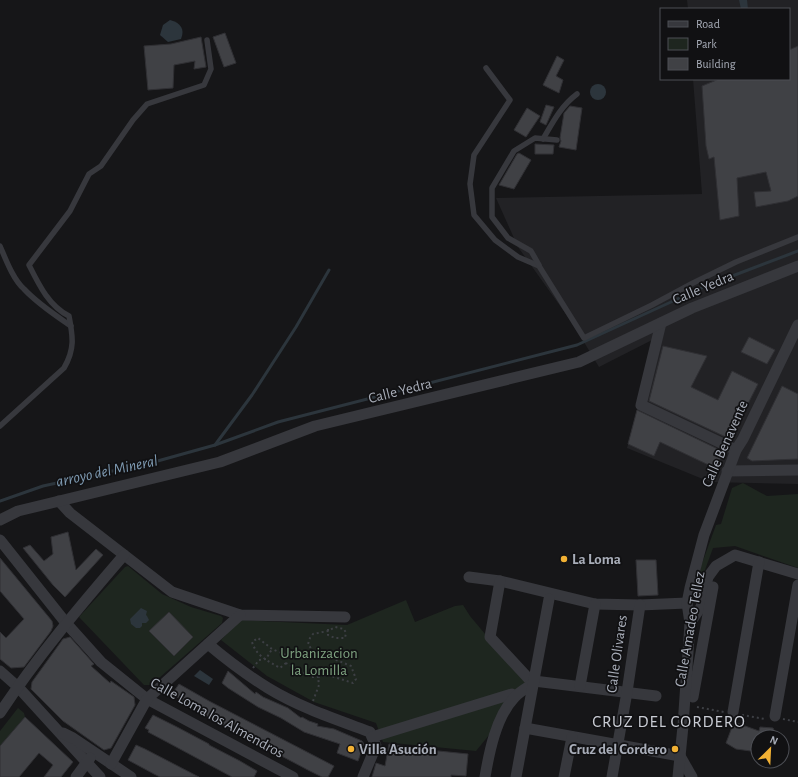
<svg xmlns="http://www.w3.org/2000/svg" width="798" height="777" viewBox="0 0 798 777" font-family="'Alegreya Sans',sans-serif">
  <rect width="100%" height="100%" fill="#161618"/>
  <path fill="#222225" d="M687,0H798V484L710,482L627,448L656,338L599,367L573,324L518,247L496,198L702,194L693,79H789V9H688Z"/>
  <g fill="#1e261f">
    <path d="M743,483L767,496L798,494V568L735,546L713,548L694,600L701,566L716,525L721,524L732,488Z"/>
    <path d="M128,566L162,594L191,607L221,616L223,618L222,623L151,685H144L79,617L125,567Z"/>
    <path d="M406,600L415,622L455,606L463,605L470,616L526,683L494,729L476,751L383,742L376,723L314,702L267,676L221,640L240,620L347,625Z"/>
    <path d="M18,708L24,713L25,717L0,746V731Z"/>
  </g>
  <g fill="#2c353c">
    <path d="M739,0H747L748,9H741Z"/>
    <path d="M170,20C181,23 185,29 181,39L168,42L160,35L163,25Z"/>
    <circle cx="598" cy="92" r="8"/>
    <path d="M141,608L147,611L146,615L147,616L149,620L146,623H142V626L140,628H136L131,624L130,619Z"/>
    <path d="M200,670L213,679L209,685L194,676Z"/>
  </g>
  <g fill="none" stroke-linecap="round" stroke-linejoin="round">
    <g stroke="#2c353c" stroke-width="3">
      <path d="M215,445L252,395L296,327L329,270"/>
      <path d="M0,501L43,486L154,462L215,445L278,422L577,345L706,286L798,251"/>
    </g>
  </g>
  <g fill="#404145" stroke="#303034">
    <path d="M225,33L236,63L224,67L213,37Z"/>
    <path d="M201,37L206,67L194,69L195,61L174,65L173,88L148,90L144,46L171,44Z"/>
    <path d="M798,46V196L788,201L756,207L754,192L771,191L766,172L737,178L739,216L720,220L714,157L709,159L706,146L702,86L719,79H789V50Z"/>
    <path d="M557,56L564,60L556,76L563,80L559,93L543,85Z"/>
    <path d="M546,105L554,107L546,125L540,122Z"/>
    <path d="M570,106L582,108L576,150L559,147L561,141L560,138L564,113Z"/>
    <path d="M527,108L540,116L526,137L514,130Z"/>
    <path d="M535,144L554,145L553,154H535Z"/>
    <path d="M519,153L531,160L514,189L499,185L517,154Z"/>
    <path d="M749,337L775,350L767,364L741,352Z"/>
    <path d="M663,346L707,356L691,387L718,400L732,371L758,384L730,439L649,401Z"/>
    <path d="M782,386L798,394V459L752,461L747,458Z"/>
    <path d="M637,410L724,452L715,468L660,442L654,456L628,444Z"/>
    <path d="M68,532L76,570L96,549L103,555L65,597L53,585L23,548L30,545L44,561L53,554L51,537Z"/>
    <path d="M0,558L52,621L53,626L51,631L24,667L11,668L0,659V632L6,638L24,619L0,591Z"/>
    <path d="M636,560H656L658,595L638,596Z"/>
    <path d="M169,612L193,637L174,656L149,631Z"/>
    <path d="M70,637L94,664L91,666L110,683L111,681L134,697L135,705L111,748L104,750L63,721L31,689L32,682L63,639Z"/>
    <path d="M228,671L255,694L256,692L263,697L288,708L301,718L302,717L309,721L318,724L317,726L334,729L362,741L364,744L358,761L337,753L340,744L304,732L281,718L258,707L228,688L222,683Z"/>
    <path d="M179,684L209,701L334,766L328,777H322L306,769L208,717L172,694Z"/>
    <path d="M153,715L177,727L209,744V745L240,761L257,771L254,777H232L165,741L148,732L149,730L145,728Z"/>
    <path d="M25,717L73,762L61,777H44L53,765L39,753L19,777H0V746Z"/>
    <path d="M734,722L759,731L760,727L773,728L777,737H758V752L736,749L726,743Z"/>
    <path d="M389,744L419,749L468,754L466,776L451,775V777H372L376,763L385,766Z"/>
    <path d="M136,745L145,749L199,777H160L154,774L128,760Z"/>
  </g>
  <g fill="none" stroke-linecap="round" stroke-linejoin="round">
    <g stroke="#3d3f44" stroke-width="2" stroke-dasharray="2 3" stroke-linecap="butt">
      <path d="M286,663L280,668C268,661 256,656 252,642L258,638L272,649L286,655V663L311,677H318"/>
      <path d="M253,668L259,660L266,659L272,649"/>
      <path d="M313,701L319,685L318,677L328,675L353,683L356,679L351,666L312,650L308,644L310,638L313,634L328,631L335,627L344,629L346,633L345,638H335L328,635C328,632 328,629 328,626"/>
      <path d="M697,707L724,712"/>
      <path d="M742,715L765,719"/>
      <path d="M783,719L798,722"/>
    </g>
    <g stroke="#37383d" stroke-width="5.5">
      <path d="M486,68L510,100L474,155L470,184L474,215L495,240L518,257L539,266L584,338L652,305L693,283L736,262L798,237"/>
      <path d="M543,139C553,122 561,106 577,94"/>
      <path d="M0,246C6,260 13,279 24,289C38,304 55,315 71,326"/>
      <path d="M539,265L531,251L508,238L492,217V188L514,151L535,138L557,140"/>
      <path d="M0,426L64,368C75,349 73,337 69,316C49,306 39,285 29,265L70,211L89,174L101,166L133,120L147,104L204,85L211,69L207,40"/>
    </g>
    <g stroke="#37383d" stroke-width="11">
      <path d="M661,323L641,405L736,450"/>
      <path d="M727,471L798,470"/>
      <path d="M59,501L70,513L172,592L240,615L345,617"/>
      <path d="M0,520L18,511L220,462L315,426L579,362L692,308L798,266"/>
      <path d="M0,540L66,623L101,662L147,699L293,777"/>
      <path d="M469,577L500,581L595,604L640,605L687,603"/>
      <path d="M500,581L490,637L528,678L534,681L656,696"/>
      <path d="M690,623L701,607L708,577L716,566L735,555L798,574"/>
      <path d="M208,644C227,660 247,675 268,688C299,707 335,719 370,732L376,746L363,777"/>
      <path d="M0,671L18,687L100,777"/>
      <path d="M580,686L595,604"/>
      <path d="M693,697L713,587"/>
      <path d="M733,712L759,562"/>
      <path d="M0,713C37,657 80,606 124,555"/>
      <path d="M775,716L798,585"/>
      <path d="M525,728L680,756"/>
      <path d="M63,733L73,738L131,777"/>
      <path d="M372,737L512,694"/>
      <path d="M680,756L692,777"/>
      <path d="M111,764L147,699L240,615"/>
      <path d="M76,777L90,758"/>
      <path d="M485,777C489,753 496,717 514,698C519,692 527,688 534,683"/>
      <path d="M516,777L549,599"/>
      <path d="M564,777L572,737"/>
      <path d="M612,777L627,692L640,605"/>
      <path d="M678,777L683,726L690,623L687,603L690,588L704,535L736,450L743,439L798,325"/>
    </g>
  </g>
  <g fill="#f2b134" stroke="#111113" stroke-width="1.5">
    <circle cx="564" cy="559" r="4"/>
    <circle cx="351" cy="749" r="4"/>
    <circle cx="675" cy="749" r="4"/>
  </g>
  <g text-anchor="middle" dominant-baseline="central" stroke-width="3.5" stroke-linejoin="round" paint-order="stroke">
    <g font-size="15" fill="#a8adb8" stroke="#111113">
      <text transform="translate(703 288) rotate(-23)">Calle Yedra</text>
      <text transform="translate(400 391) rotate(-14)">Calle Yedra</text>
      <text transform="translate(725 444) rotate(-66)">Calle Benavente</text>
      <text transform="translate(690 629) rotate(-80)">Calle Amadeo Tellez</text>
      <text transform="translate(617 654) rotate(-82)">Calle Olivares</text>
      <text transform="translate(217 718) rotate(29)">Calle Loma los Almendros</text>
    </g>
    <g font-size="15" font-weight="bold" fill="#a8adb8" stroke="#111113" text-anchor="start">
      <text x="572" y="559">La Loma</text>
      <text x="359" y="749">Villa Asución</text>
      <text x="667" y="749" text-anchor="end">Cruz del Cordero</text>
    </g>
    <g font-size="15" fill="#7fa381" stroke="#111113">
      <text x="319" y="653">Urbanizacion<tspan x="319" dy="17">la Lomilla</tspan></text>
    </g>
    <g font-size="16" font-style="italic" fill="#7f9bb3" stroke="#111113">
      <text transform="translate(107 471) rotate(-12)">arroyo del Mineral</text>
    </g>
    <g font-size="17" letter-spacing="1" fill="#c9ccd4" stroke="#111113">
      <text x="669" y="721">CRUZ DEL CORDERO</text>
    </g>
  </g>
  <rect x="660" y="8" width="130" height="72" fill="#111113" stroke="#4d4f55"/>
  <rect x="668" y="21" width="20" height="6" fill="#37383d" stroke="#4d4f55"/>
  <text x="696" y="28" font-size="12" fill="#a8adb8">Road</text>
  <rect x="668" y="38" width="20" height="12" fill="#1e261f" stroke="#4d4f55"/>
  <text x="696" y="48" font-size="12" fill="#a8adb8">Park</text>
  <rect x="668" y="58" width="20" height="12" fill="#404145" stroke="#4d4f55"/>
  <text x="696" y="68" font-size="12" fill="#a8adb8">Building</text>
  <g transform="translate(770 749) rotate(24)"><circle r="19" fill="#111113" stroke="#4d4f55"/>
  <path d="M0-3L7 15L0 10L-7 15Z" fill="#f2b134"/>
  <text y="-6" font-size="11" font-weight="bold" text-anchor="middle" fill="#a8adb8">N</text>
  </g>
</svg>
